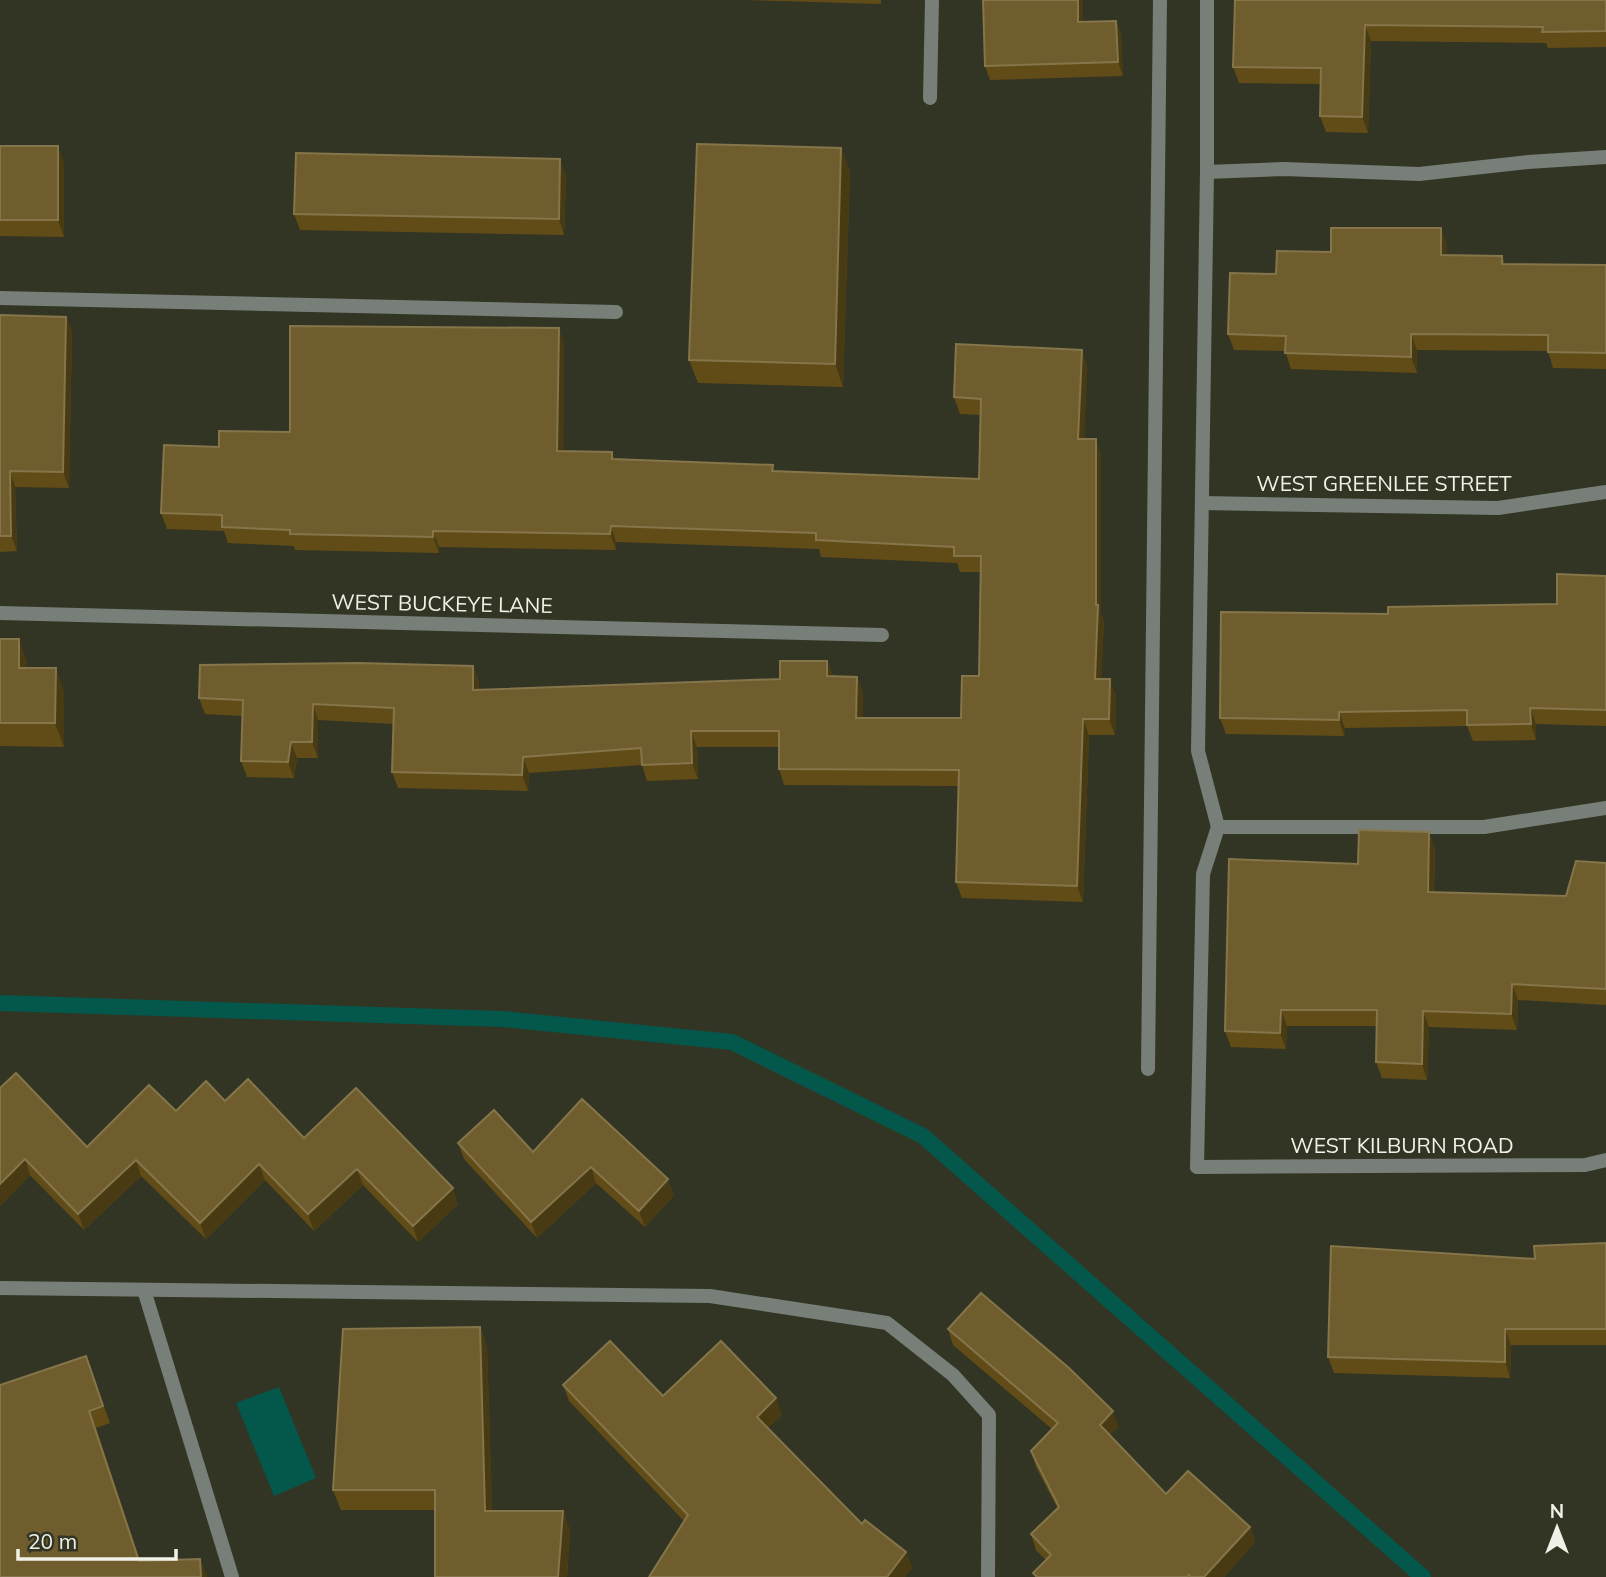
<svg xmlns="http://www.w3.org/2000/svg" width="1606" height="1577" font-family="Mulish,sans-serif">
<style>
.water{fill:#04584b}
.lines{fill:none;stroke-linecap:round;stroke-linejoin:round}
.stream{stroke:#04584b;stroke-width:16}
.lane{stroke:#777f78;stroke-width:14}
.street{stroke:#777f78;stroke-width:14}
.wall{fill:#614c17}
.shaded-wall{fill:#483b13}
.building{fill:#705d2d;stroke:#84754a;stroke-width:2}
.labels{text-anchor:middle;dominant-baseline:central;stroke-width:5;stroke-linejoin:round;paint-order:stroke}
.street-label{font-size:21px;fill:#f0f2e7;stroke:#323524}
</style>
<rect width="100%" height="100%" fill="#323524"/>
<path class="water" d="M279 1387 316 1478 274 1496 236 1403Z"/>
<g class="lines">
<path class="stream" d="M0 1003 503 1019 732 1042 923 1136 1423 1577"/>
<g class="lane">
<path d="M1207 0V172L1198 751 1218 827"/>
<path d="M930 98 932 0"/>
<path d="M1207 172 1284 169 1419 174 1528 162 1606 157"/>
<path d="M0 298 616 312"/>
<path d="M1197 1167 1203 874 1218 827H1484L1606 808"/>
<path d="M0 1288 710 1296 887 1323 953 1375 989 1415 988 1577"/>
<path d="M144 1290 232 1577"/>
</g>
<g class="street">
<path d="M1202 503 1498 508 1606 492"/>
<path d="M0 613 882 635"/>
<path d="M1148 1069 1160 0"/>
<path d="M1197 1167 1585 1165 1606 1160"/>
</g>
</g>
<g class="wall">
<path d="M746 0H881V4Z"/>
<path d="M1083 0V22L1116 21 1121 35 1123 76 990 80 985 66Z"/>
<path d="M1235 0H1606V47L1548 48 1546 43 1371 41 1368 133 1326 132 1320 116 1321 84 1239 83 1233 67Z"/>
<path d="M0 146 64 162V237L0 236Z"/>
<path d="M850 171 843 387 698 383 689 360Z"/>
<path d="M566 175 564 235 300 230 294 214Z"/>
<path d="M1447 244V255L1502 256 1505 264 1606 265V369L1553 368 1548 351 1417 350V373L1291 369 1285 351 1234 350 1228 334 1276 274 1331 252Z"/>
<path d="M0 315 66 317 72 332 69 488 15 487 17 551 0 552Z"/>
<path d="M564 344 563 452H612L614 459 773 465 775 471 979 479 981 415 960 414 954 397 1082 350 1087 366 1084 439 1101 455V615L1104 621 1101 679 1116 695 1115 735H1089L1083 902 962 898 956 882 958 786 784 785 779 769V747H697L698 779 647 781 642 765 529 773 528 791 398 788 392 772 394 724 318 720V758H297L294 778 247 777 241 761 242 716 205 714 199 698 473 666 479 682V690L780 679 827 661 833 676 857 677 863 693 862 718H961L979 676 981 572H960L957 563 821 557 819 549 616 542V550L439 547V553L295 550 294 546 228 543 224 531 167 529 161 513 219 447 290 432Z"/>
<path d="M1606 576V726L1536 724V740L1473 741 1467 726 1345 728 1344 736 1226 734 1220 718 1388 614 1557 604Z"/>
<path d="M0 639 27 662V668L64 691V747L0 746Z"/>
<path d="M1435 848 1434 892 1566 896 1606 863V1005L1518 1000 1517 1030 1429 1027 1427 1080 1382 1078 1376 1062 1377 1026H1287L1286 1049 1231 1047 1225 1031 1358 864Z"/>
<path d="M0 1088 87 1147 176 1111 225 1101 304 1138 458 1204 418 1242 363 1185 314 1231 265 1180 206 1239 141 1176 84 1230 30 1175 0 1206Z"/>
<path d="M582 1099 674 1195 645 1227 596 1183 537 1238 464 1159 458 1143 533 1152Z"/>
<path d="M1606 1243V1345H1511L1510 1378 1334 1373 1328 1357 1535 1259Z"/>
<path d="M480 1327 487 1347 492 1511H563L570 1531 567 1577H435V1510H341L333 1490Z"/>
<path d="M948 1329 1119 1427 1110 1435 1166 1494 1250 1527 1255 1542 1224 1577H1035L1033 1573 1046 1560 1036 1550 1031 1534 1058 1509 1036 1467 1031 1451 1052 1429 953 1345Z"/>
<path d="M86 1356 110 1423 96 1428 140 1561 200 1559 207 1577H0Z"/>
<path d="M563 1385 663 1396 782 1415 768 1428 862 1524 906 1552 912 1568 905 1577H649L684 1521 569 1401Z"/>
</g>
<g class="shaded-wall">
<path d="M1078 0H1083V36L1078 22Z"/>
<path d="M1116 21 1121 35 1123 76 1118 62Z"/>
<path d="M1365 25 1371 41 1368 133 1362 117Z"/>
<path d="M58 146 64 162V237L58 220Z"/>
<path d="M841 148 850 171 843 387 835 364Z"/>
<path d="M560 159 566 175 564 235 559 219Z"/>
<path d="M1441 228 1447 244V271L1441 255Z"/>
<path d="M66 317 72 332 69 488 63 472Z"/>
<path d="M559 328 564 344 563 467 557 451Z"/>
<path d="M1411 334 1417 350V373L1411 357Z"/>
<path d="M1082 350 1087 366 1084 455 1078 439Z"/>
<path d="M1096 439 1101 455V615L1104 621 1101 695 1095 679Z"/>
<path d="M10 471 15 487 17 551 11 536Z"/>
<path d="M611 526 616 542V550L610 534Z"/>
<path d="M433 531 439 547V553L433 537Z"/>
<path d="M19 639 27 662V691L19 668Z"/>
<path d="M827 661 833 677 827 676Z"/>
<path d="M473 666 479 682 478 706 473 690Z"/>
<path d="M56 668 64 691V747L55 723Z"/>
<path d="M857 677 863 693 862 734 856 718Z"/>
<path d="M1110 679 1116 695 1115 735 1109 719Z"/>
<path d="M313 704 318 720V758L312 742Z"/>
<path d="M1530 708 1536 724V740L1531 724Z"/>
<path d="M1339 712 1345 728 1344 736 1339 720Z"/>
<path d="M1083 719 1089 735 1083 902 1077 886Z"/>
<path d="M691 731 697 747 698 779 692 763Z"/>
<path d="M291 742 297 758 294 778 288 762Z"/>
<path d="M523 757 529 773 528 791 522 775Z"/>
<path d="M1429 832 1435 848 1433 908 1428 892Z"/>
<path d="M1512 984 1518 1000 1517 1030 1511 1014Z"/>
<path d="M1281 1010 1287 1026 1286 1049 1280 1033Z"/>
<path d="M1423 1011 1429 1027 1427 1080 1422 1064Z"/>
<path d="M25 1159 30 1175 0 1206V1184Z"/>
<path d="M136 1160 141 1176 84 1230 78 1214Z"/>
<path d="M259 1164 265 1180 206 1239 200 1223Z"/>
<path d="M591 1167 596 1183 537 1238 531 1222Z"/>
<path d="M357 1169 363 1185 314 1231 308 1214Z"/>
<path d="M668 1179 674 1195 645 1227 639 1211Z"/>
<path d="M453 1188 458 1204 418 1242 413 1226Z"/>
<path d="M480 1327 487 1347 493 1531 485 1511Z"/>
<path d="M1505 1329 1511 1345 1510 1378 1505 1362Z"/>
<path d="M776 1398 782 1415 763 1433 757 1417Z"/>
<path d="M1113 1411 1119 1427 1105 1440 1100 1425Z"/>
<path d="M563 1511 570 1531 567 1577H558Z"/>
<path d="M1250 1527 1255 1542 1224 1577H1204Z"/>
<path d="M906 1552 912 1568 905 1577H887Z"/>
<path d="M200 1559 207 1577H201Z"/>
</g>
<g class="building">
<path d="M983 0H1078V22L1116 21 1118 62 985 66Z"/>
<path d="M1235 0H1606V31L1542 32 1543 27 1365 25 1362 117 1320 116 1321 68 1233 67Z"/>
<path d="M697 144 841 148 835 364 689 360Z"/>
<rect x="0" y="146" width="58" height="74"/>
<path d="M296 153 560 159 559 219 294 214Z"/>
<path d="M1331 228H1441V255L1502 256V264L1606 265V353L1548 352V335L1411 334V357L1285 353 1286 336 1228 334 1230 273 1276 274 1277 251 1331 252Z"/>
<path d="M0 315 66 317 63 472 10 471 11 536H0Z"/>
<path d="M290 326 559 328 557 451 612 452V459L773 465 772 471 979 479 981 399 954 397 956 344 1082 350 1078 439H1096V605H1098L1095 679H1110L1109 719H1083L1077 886 956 882 959 770 779 769V731H691L692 763 642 765 641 748 523 757 522 775 392 772 394 708 313 704 312 742H291L288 762 241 761 243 700 199 698 200 665 358 663 473 666V690L780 679V661H827V676L857 677 856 718H961L962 676H979L981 556H954V547L816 540V533L611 526 610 534 433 531V537L290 534V530L222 527V515L161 513 164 445 219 447V431L290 432Z"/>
<path d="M1557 574 1606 576V710L1530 708 1531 724 1467 725V710L1339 712V720L1220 718 1221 612 1388 614V607L1557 604Z"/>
<path d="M0 639H19V668H56L55 723H0Z"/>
<path d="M1359 830 1429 832 1428 892 1566 896 1576 861 1606 863V989L1512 984 1511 1014 1423 1011 1422 1064 1376 1062 1377 1010H1281L1280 1033 1225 1031 1229 859 1358 864Z"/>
<path d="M16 1073 87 1147 149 1085 176 1111 206 1081 225 1101 248 1079 304 1138 356 1088 453 1188 413 1226 357 1169 308 1214 259 1164 200 1223 136 1160 78 1214 25 1159 0 1184V1088Z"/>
<path d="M582 1099 668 1179 639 1211 591 1167 531 1222 458 1143 494 1110 533 1152Z"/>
<path d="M1606 1243V1329H1505V1362L1328 1357 1331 1246 1535 1259 1534 1246Z"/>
<path d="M981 1293 1069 1368 1113 1411 1100 1425 1166 1494 1188 1471 1250 1527 1204 1577H1191L1189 1575 1187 1577H1037L1033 1573 1051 1555 1031 1534 1059 1507 1031 1451 1058 1423 948 1329Z"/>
<path d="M480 1327 485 1511H563L558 1577H435V1490H333L343 1329Z"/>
<path d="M610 1341 663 1396 721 1341 776 1398 757 1417 862 1524 865 1520 906 1552 887 1577H649L688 1515 563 1385Z"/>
<path d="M86 1356 103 1406 89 1411 139 1561 200 1559 201 1577H0V1385Z"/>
</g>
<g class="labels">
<g class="street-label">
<text x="1384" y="483">WEST GREENLEE STREET</text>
<text transform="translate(442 603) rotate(1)">WEST BUCKEYE LANE</text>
<text x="1402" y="1145">WEST KILBURN ROAD</text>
</g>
</g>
<g transform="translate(1557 1528)" stroke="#323524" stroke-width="5" paint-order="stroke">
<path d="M0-5L12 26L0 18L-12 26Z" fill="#f0f2e7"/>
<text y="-10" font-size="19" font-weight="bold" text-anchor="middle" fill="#f0f2e7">N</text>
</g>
<path d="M18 1549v10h158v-10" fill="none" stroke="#f0f2e7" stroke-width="3.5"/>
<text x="28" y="1549" font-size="21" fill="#f0f2e7" stroke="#323524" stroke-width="5" paint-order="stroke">20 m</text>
</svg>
